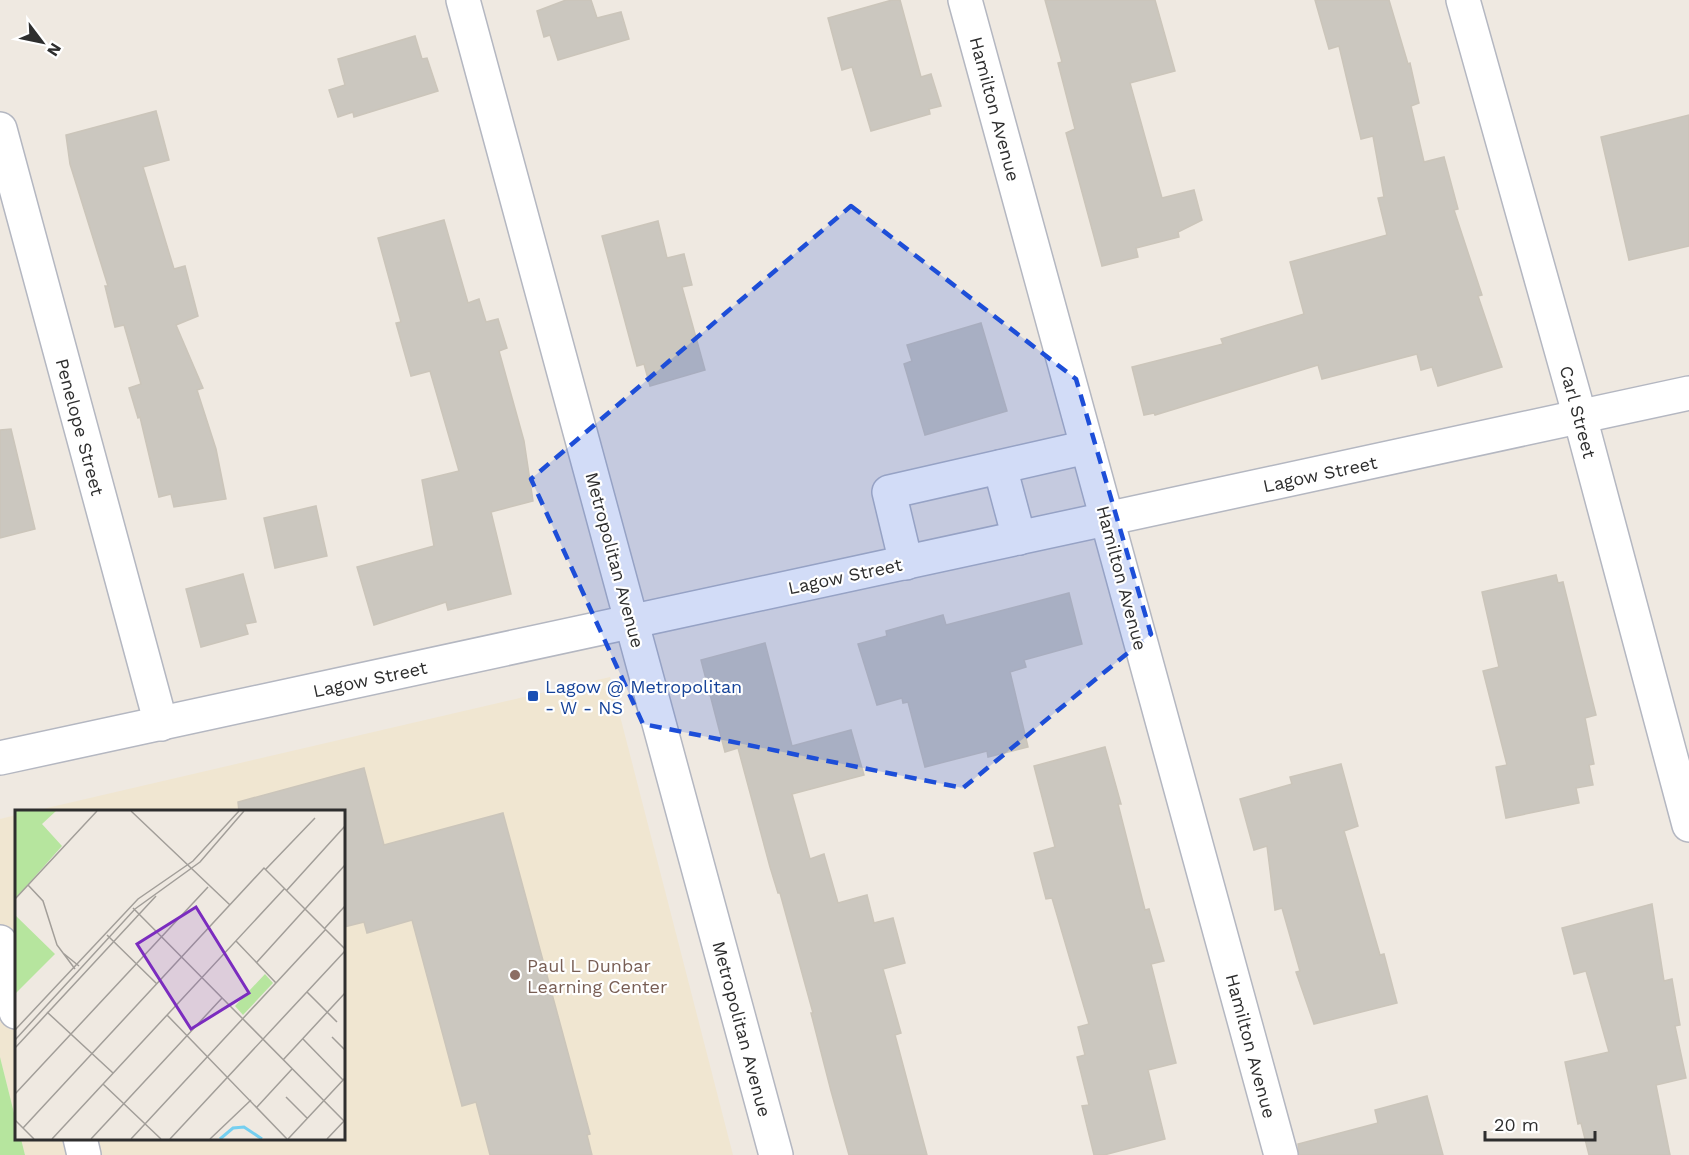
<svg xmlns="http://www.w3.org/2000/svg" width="1689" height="1155" font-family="'Work Sans',sans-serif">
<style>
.education{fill:#f0e6d1}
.green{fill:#b6e59e}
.building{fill:#cbc7bf;stroke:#cbc5ba;stroke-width:1.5}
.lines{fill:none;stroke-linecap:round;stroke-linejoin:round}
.minor-casing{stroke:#b4b7c1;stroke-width:36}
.minor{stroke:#fff;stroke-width:33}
.marked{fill:#1d4ed8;fill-opacity:0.2;stroke:#1d4ed8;stroke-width:4.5;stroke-dasharray:12 8;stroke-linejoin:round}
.transit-dot{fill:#1a4fb4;stroke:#fff;stroke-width:2}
.education-dot{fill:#8d6e63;stroke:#fff;stroke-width:2}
.labels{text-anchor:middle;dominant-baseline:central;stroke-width:4.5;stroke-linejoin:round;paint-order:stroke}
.street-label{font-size:18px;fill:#2e2e2e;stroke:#fff}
.transit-label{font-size:18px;fill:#164399;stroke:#fff;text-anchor:start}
.education-label{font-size:18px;fill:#785e54;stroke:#fff;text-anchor:start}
.inset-river{fill:none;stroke:#75cff0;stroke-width:3}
.inset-road{fill:none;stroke:#a29e99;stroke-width:1.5}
.view{fill:#7b2cbf;fill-opacity:0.15;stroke:#7b2cbf;stroke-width:3}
.inset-edge{fill:none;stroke:#2e2e2e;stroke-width:3}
</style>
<rect width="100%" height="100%" fill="#efe9e1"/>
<g class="education">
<path d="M610 677 733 1155H25L21 1139 344 1138V812L34 811Z"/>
<path d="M16 815V1121L0 1057V819Z"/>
</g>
<path class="green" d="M0 1057 16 1121V1138L21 1139 25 1155H0Z"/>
<g class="building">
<path d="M566 0H591L597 18 621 12 629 39 558 60 550 35 544 37 537 11Z"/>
<path d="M892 0H900L921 77 931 74 941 106 929 109 930 114 871 131 852 67 842 70 828 18Z"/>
<path d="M1045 0H1155L1175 71 1130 83 1162 198 1194 190 1202 220 1178 232 1179 237 1136 248 1138 257 1102 266 1066 133 1075 129 1058 63 1062 62Z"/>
<path d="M1315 0H1389L1408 64 1410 63 1419 103 1411 106 1424 162 1444 157 1458 209 1454 210 1482 295 1478 296 1502 367 1438 386 1432 367 1421 370 1417 354 1322 379 1318 365 1155 415 1154 413 1144 415 1132 367 1223 344 1221 339 1304 314 1290 262 1387 235 1378 198 1384 197 1373 136 1361 139 1339 46 1329 49Z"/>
<path d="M415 36 422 59 427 58 438 91 354 117 353 112 338 117 329 90 345 85 338 59Z"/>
<path d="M156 111 169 160 143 167 174 269 185 266 198 316 176 325 203 388 197 390 216 449 226 499 174 507 171 494 159 497 140 417 138 418 129 388 141 384 124 325 115 327 105 286H108L70 164 66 135Z"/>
<path d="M1689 115V246L1629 260 1601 137Z"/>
<path d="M444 220 468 303 479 299 486 322 498 319 507 348 499 351 524 441 533 501 491 512 511 594 448 610 446 602 374 625 357 567 434 546 422 480 459 471 430 371 411 376 396 323 401 322 378 238Z"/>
<path d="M658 221 667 258 684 254 692 285 682 287 705 370 650 386 644 364 637 366 602 236Z"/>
<path d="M981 323 1007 411 925 435 904 364 912 361 907 345Z"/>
<path d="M11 429 35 529 0 538V430Z"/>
<path d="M316 506 327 556 275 568 264 518Z"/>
<path d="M243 574 256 622 245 624 248 634 201 647 186 589Z"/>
<path d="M1556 575 1558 583 1563 582 1596 715 1585 718 1594 764 1589 765 1593 785 1576 788 1579 803 1506 818 1496 767 1507 765 1483 671 1499 667 1482 592Z"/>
<path d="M1069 593 1082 644 1024 660 1026 667 1010 672 1028 747 988 757 987 751 925 767 908 702 903 703 902 698 877 705 858 644 887 636 886 631 943 615 946 625Z"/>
<path d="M765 643 792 746 851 730 864 775 792 794 810 859 824 854 838 903 867 895 874 923 893 918 905 963 883 969 901 1033 895 1035 927 1155H849L831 1091 811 1013H813L780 893H778L770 867 738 748 725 752 701 660Z"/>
<path d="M1105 747 1121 804H1118L1145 910 1149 909 1164 961 1151 964 1176 1063 1148 1070 1165 1139 1104 1155H1094L1082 1106 1089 1105 1077 1057 1085 1055 1078 1027 1089 1024 1052 898 1046 899 1034 853 1055 847 1034 766Z"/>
<path d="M1341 764 1358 826 1344 831 1380 955 1384 954 1397 1003 1314 1024 1296 972 1300 971 1282 908 1275 910 1267 846 1254 850 1240 799 1292 784 1290 777Z"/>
<path d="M364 768 384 845 503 813 590 1134 587 1135 592 1155H490L476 1102 462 1106 412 920 367 933 364 922 344 927V812H239L238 802Z"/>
<path d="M1652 904 1664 981 1672 979 1680 1025 1675 1026 1686 1078 1656 1085 1670 1155H1589L1581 1123 1578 1124 1565 1062 1609 1052 1586 971 1574 974 1562 928Z"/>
<path d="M1427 1096 1443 1155H1299L1298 1144 1378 1123 1375 1110Z"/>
</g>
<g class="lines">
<g class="minor-casing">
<g id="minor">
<path d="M463 0 776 1155"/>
<path d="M965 0 1281 1155"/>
<path d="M1463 0 1580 417 1689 825"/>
<path d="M0 129 161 724"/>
<path d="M1000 467 1019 538"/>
<path d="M906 563 889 492 1087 447"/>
<path d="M0 758 1689 393"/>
<path d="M0 942 16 1012"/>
<path d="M80 1138 84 1155"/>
</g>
</g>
<use href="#minor" class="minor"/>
</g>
<path class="marked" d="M851 206 1076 379 1151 634 963 788 643 724 531 479Z"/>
<rect class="transit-dot" x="527" y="690" width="12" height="12" rx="3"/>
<circle class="education-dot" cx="515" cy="975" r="6"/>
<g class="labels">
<g class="street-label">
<text transform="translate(995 109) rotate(75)">Hamilton Avenue</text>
<text transform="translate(1578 412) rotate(75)">Carl Street</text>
<text transform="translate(80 427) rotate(75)">Penelope Street</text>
<text transform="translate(1320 474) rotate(-12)">Lagow Street</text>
<text transform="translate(615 560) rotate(75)">Metropolitan Avenue</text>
<text transform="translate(845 576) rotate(-12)">Lagow Street</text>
<text transform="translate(1122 578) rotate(75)">Hamilton Avenue</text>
<text transform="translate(370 679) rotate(-12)">Lagow Street</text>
<text transform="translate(742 1029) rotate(75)">Metropolitan Avenue</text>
<text transform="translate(1251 1046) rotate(75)">Hamilton Avenue</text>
</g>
<g class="transit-label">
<text x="545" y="686">Lagow @ Metropolitan<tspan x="545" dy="21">- W - NS</tspan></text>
</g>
<g class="education-label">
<text x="527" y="965">Paul L Dunbar<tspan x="527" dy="21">Learning Center</tspan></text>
</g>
</g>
<g transform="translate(15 810)">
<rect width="330" height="330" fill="#efe9e1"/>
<path d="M0 1H41L27 14 47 36 0 89ZM0 105 40 144 0 184ZM250 164 258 173 228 205 220 196Z" fill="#b6e59e"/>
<path class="inset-river" d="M205 329 218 318 229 317 247 329"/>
<path class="inset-road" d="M116 1 215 95M251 59 300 8M13 75 28 91 42 135 60 159M272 80 330 16M0 89 82 1M118 98 330 312M310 118 330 96M92 125 142 174M221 131 261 173M48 143 64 156M242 152 330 55M292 182 322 212M32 202 98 263M152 205 272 329M0 220 123 89 178 51 224 1M317 227 330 240M288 229 328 270M0 230 120 99 185 52 229 1M0 238 141 86M268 250 330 183M88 274 146 329M0 284 193 77M271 287 292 308M242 297 277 259M0 310 19 329M8 318 249 58 330 139M37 329 270 78M76 329 207 188M116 329 311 119M155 329 330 141M195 329 236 290M273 329 330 268M312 329 329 311"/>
<path class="view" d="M181 97 234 183 176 219 122 134Z"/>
<rect width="330" height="330" class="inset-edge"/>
</g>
<g transform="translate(42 42) rotate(122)" stroke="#ffffff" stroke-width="4.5" paint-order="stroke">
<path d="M0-4.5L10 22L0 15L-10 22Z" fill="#2e2e2e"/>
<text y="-9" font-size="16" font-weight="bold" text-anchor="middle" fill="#2e2e2e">N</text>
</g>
<path d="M1485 1131v9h110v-9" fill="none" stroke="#2e2e2e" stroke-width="3"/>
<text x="1494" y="1131" font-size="18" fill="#2e2e2e" stroke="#ffffff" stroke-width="4.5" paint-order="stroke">20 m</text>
</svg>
